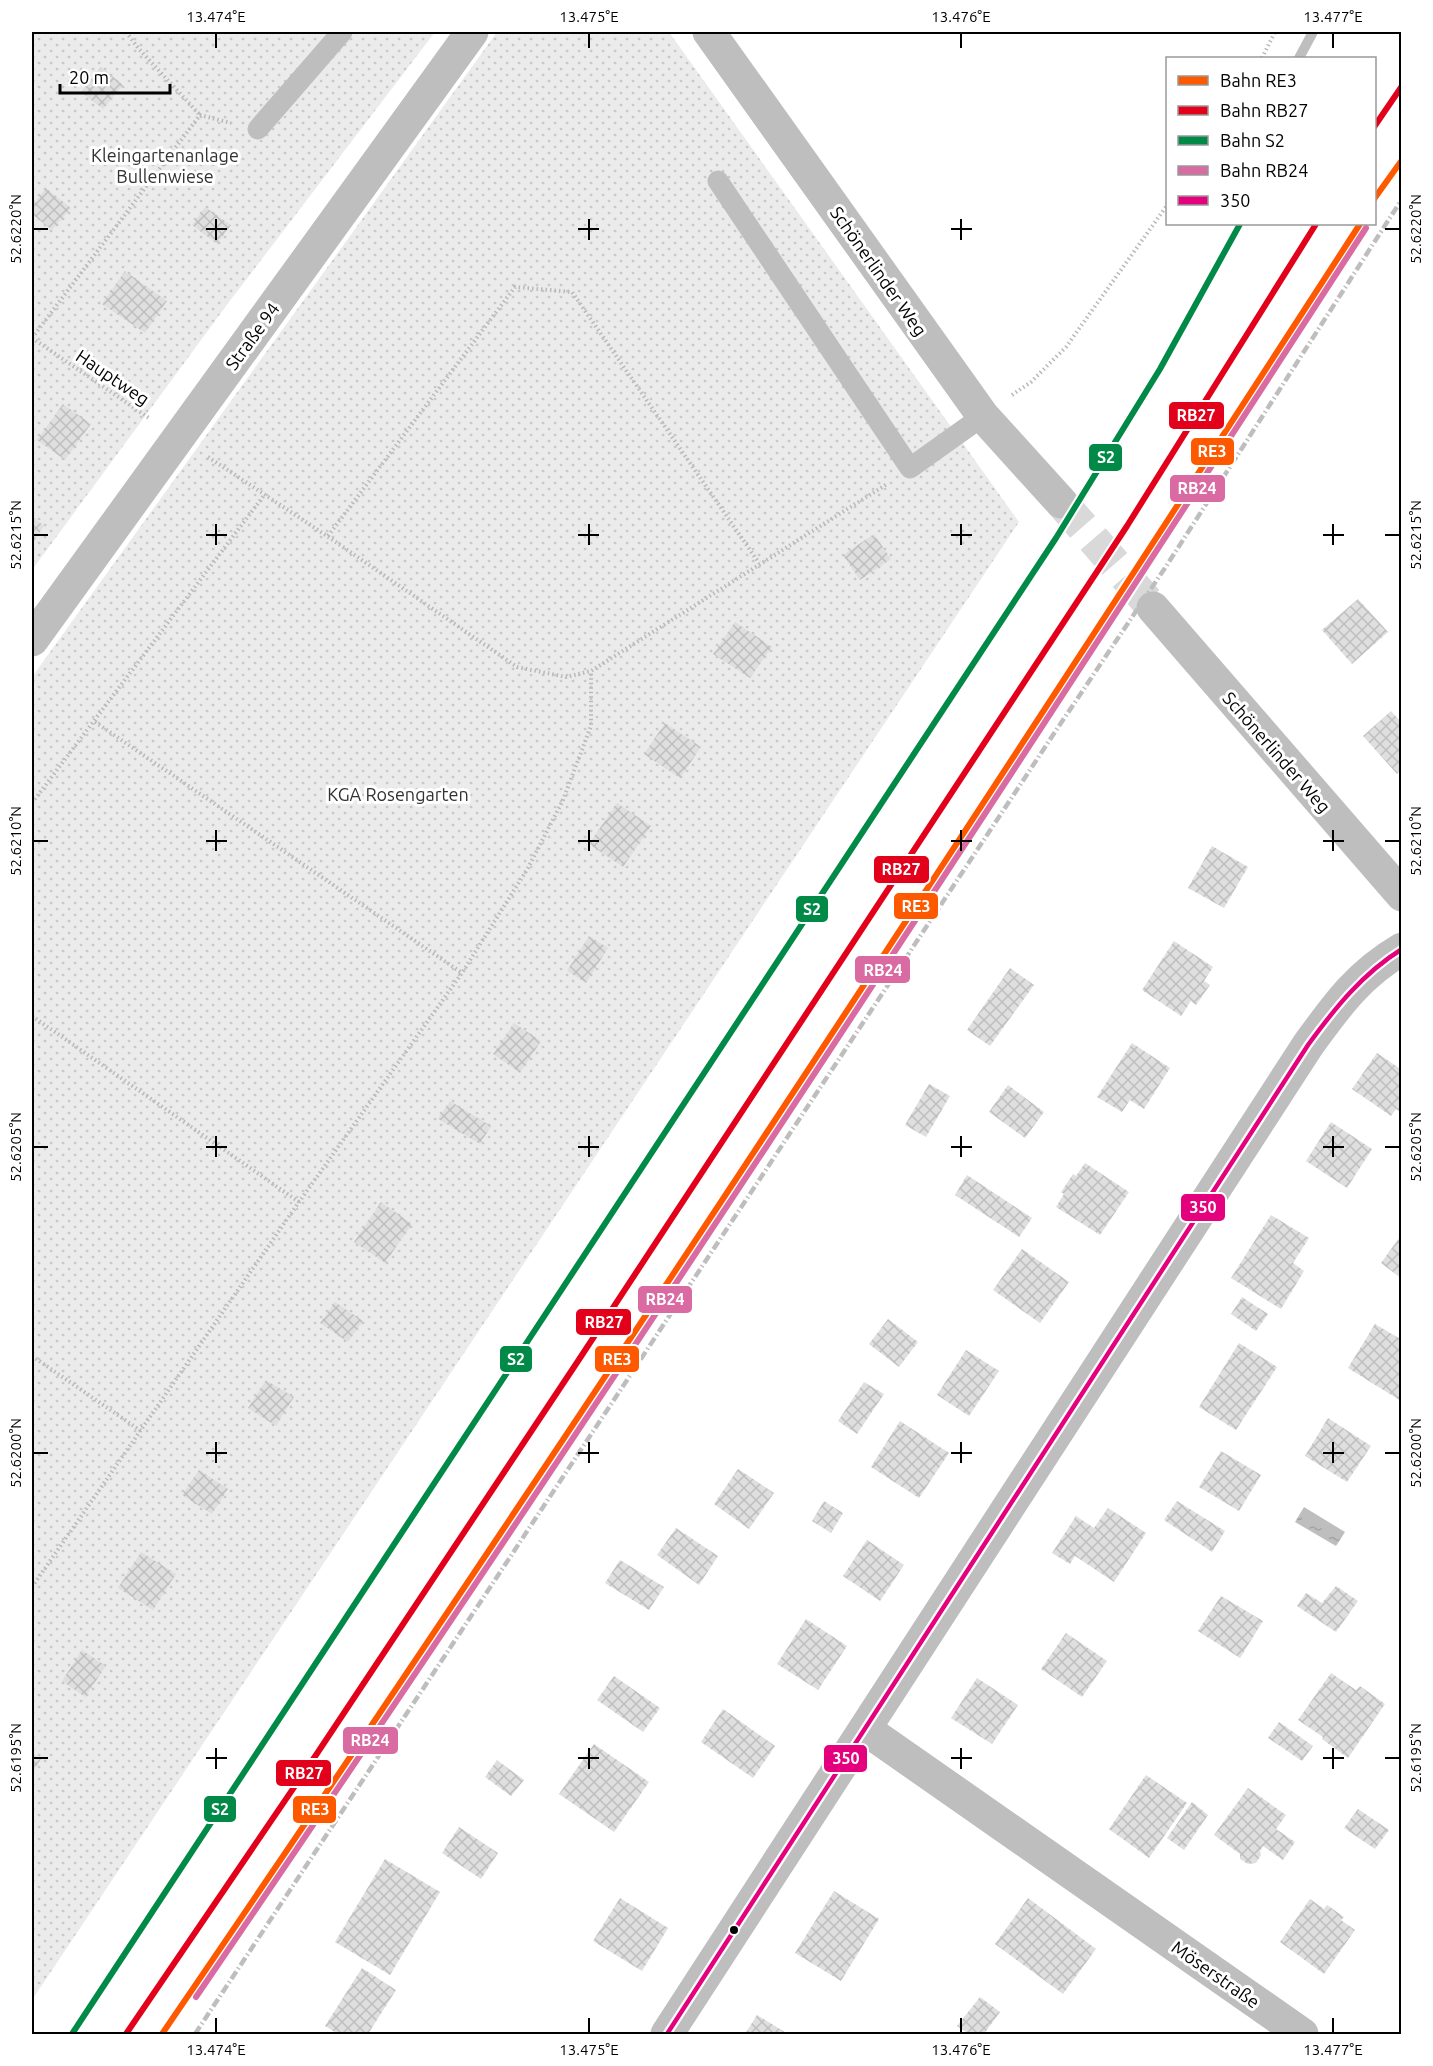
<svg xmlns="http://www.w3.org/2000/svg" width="1433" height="2066" font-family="Ubuntu,sans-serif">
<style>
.grass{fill:url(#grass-dots)}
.water{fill:url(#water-ripples)}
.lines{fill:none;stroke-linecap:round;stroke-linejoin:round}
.stream{stroke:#bebebe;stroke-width:10}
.building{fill:url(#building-cross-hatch)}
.minor-tunnel{stroke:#d9d9d9;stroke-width:33;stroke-dasharray:33 16;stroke-linecap:butt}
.path{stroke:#b9b9b9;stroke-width:4;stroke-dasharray:1.5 3;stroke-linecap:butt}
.service{stroke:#bebebe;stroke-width:21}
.minor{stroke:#bebebe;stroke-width:33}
.tertiary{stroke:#bebebe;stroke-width:33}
.rail{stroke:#bebebe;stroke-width:4.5;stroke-dasharray:9 3 1.5 3;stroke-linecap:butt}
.bus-1-casing{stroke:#fff;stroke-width:9}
.bus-1{stroke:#e5007d;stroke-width:4.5}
.rail-1-casing{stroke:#fff;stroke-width:10}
.rail-2-casing{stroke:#fff;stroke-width:10}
.rail-3-casing{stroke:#fff;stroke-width:10}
.rail-4-casing{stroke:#fff;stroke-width:10}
.rail-1{stroke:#ff5900;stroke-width:6}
.rail-2{stroke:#e2001a;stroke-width:6}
.rail-3{stroke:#018a47;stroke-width:6}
.rail-4{stroke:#da6ba2;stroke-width:6}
.ticks{fill:none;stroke:#000;stroke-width:2}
.bus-dot{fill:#000;stroke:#fff;stroke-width:2}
.labels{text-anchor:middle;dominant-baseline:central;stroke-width:6;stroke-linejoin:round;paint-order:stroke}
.park-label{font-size:18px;fill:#323232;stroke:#fff}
.street-label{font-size:18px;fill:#000;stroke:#fff}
.line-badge{stroke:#fff;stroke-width:2}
.badge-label{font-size:16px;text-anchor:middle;font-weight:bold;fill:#fff}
.neatline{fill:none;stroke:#000;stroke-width:2}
.ticks-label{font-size:15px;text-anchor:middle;fill:#000}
</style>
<defs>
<pattern id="grass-dots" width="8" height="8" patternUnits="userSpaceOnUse" patternTransform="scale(1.5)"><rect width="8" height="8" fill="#ebebeb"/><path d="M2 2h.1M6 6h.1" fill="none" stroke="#c8c8c8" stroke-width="1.8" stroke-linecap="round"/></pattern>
<pattern id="water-ripples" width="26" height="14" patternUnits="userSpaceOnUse" patternTransform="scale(1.5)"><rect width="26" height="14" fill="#bebebe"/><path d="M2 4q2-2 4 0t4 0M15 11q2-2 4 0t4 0" fill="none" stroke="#a2a2a2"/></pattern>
<pattern id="building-cross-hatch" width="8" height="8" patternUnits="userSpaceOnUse" patternTransform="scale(1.5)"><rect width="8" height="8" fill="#dfdfdf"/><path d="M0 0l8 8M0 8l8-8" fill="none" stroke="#bebebe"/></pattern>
</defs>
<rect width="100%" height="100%" fill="#fff"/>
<g class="grass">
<path d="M32 32H435L226 306 32 570Z"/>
<path d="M497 32H669L1019 522 32 2000V677Z"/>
</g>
<path class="water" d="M1304 1507 1345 1532 1336 1546 1295 1522Z"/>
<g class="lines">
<path class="stream" d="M1299 58 1313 32"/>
</g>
<g class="building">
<path d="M101 67 123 85 103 109 81 92Z"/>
<path d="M46 188 71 208 52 230 32 214V206Z"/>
<path d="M205 207 231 225 217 244 192 225Z"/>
<path d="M125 271 167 301 145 333 102 304Z"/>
<path d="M63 404 91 424 65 460 37 440Z"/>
<path d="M32 516 44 526 32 544Z"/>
<path d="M874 534 891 559 860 580 843 555Z"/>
<path d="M1358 599 1388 632 1352 664 1322 630Z"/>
<path d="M735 622 772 647 750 678 713 654Z"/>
<path d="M1391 711 1402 723V769L1397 774 1363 736Z"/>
<path d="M665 723 701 747 680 778 644 754Z"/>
<path d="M617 803 651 826 623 867 589 844Z"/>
<path d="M1212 846 1248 867 1224 908 1188 888Z"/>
<path d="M589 936 608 948 586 983 567 971Z"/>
<path d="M1174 941 1213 967 1204 981 1210 985 1196 1005 1191 1001 1181 1016 1142 990Z"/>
<path d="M1010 968 1034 985 990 1046 967 1030Z"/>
<path d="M514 1023 541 1041 520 1073 493 1054Z"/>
<path d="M1132 1043 1170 1068 1144 1109 1130 1100 1122 1112 1097 1097Z"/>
<path d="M1377 1053 1402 1070V1113L1396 1109 1391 1116 1352 1089Z"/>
<path d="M929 1084 950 1096 926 1137 905 1125Z"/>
<path d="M1008 1085 1044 1112 1025 1138 989 1112Z"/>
<path d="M450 1101 491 1126 480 1144 438 1119Z"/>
<path d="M1331 1122 1372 1149 1347 1188 1306 1161Z"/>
<path d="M1085 1163 1129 1192 1100 1235 1056 1207 1064 1194 1061 1192 1073 1174 1076 1176Z"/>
<path d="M967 1175 1032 1218 1019 1237 955 1195Z"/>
<path d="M381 1202 412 1224 385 1263 354 1242Z"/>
<path d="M1271 1215 1309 1238 1293 1263 1304 1271 1281 1309 1231 1278Z"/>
<path d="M1402 1234V1279L1381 1263Z"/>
<path d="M1022 1249 1069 1282 1040 1323 993 1290Z"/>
<path d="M1242 1297 1268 1314 1256 1331 1231 1314Z"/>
<path d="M335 1302 363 1321 348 1342 320 1323Z"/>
<path d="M888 1319 918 1342 899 1367 869 1344Z"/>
<path d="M1375 1324 1402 1340 1401 1401 1348 1368Z"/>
<path d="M1239 1343 1277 1367 1236 1430 1199 1407Z"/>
<path d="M966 1350 999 1371 969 1416 937 1395Z"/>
<path d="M266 1380 294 1397 276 1426 248 1408Z"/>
<path d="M864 1382 884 1394 857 1434 838 1421Z"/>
<path d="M1328 1418 1371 1446 1347 1482 1305 1456Z"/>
<path d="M900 1421 949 1453 919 1498 871 1467Z"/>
<path d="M1221 1451 1261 1475 1239 1511 1199 1487Z"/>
<path d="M738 1469 774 1493 749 1529 714 1504Z"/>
<path d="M199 1470 228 1489 212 1514 182 1495Z"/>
<path d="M824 1501 843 1513 831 1533 812 1521Z"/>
<path d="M1177 1501 1225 1531 1212 1552 1164 1520Z"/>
<path d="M1108 1508 1146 1533 1114 1582 1075 1556 1070 1564 1052 1553 1076 1516 1094 1528Z"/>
<path d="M676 1528 718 1556 699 1585 657 1555Z"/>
<path d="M867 1540 904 1565 880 1601 843 1576Z"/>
<path d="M141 1552 176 1574 153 1610 118 1588Z"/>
<path d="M620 1560 664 1587 649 1610 605 1583Z"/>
<path d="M1336 1586 1358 1601 1336 1632 1297 1606 1306 1593 1322 1603Z"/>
<path d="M1221 1596 1263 1621 1240 1658 1198 1631Z"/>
<path d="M806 1619 847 1646 818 1690 777 1664Z"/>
<path d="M1066 1633 1107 1661 1082 1697 1041 1669Z"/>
<path d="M82 1650 106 1666 85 1697 62 1681Z"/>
<path d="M1331 1673 1356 1690 1360 1686 1385 1704 1348 1758 1322 1739 1323 1737 1298 1720Z"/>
<path d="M614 1676 660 1708 643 1732 597 1700Z"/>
<path d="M977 1678 1018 1705 992 1744 951 1718Z"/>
<path d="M723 1709 775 1746 753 1778 701 1742Z"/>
<path d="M1279 1722 1313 1746 1302 1761 1268 1738Z"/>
<path d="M594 1744 649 1782 614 1832 559 1794Z"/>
<path d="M32 1753 41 1759 32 1774Z"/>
<path d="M497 1760 524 1780 511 1796 485 1777Z"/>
<path d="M1146 1775 1187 1803 1149 1858 1109 1829Z"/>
<path d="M1248 1788 1286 1815 1276 1829 1295 1842 1283 1860 1263 1846 1260 1851 1261 1855 1256 1863 1248 1864 1240 1859V1854L1214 1835Z"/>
<path d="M1192 1802 1208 1815 1184 1850 1167 1838Z"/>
<path d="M1358 1809 1389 1830 1375 1849 1344 1828Z"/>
<path d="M459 1827 498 1853 481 1879 442 1853Z"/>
<path d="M385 1859 440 1892 390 1975 335 1942Z"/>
<path d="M834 1891 879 1919 841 1981 795 1953Z"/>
<path d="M620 1898 668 1928 642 1971 593 1941Z"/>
<path d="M1028 1898 1096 1949 1063 1994 995 1944Z"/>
<path d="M1310 1899 1324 1909 1327 1905 1344 1917 1341 1920 1355 1930 1324 1974 1280 1942Z"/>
<path d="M362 1968 396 1990 368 2034H338L325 2026Z"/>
<path d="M980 1997 1000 2012 984 2034H969L957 2026Z"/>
<path d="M757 2015 788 2034H745Z"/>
</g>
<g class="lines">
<path class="minor-tunnel" d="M1061 502 1153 608"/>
<g class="path">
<path d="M126 32 139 49 200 115"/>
<path d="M1262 58 1275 32"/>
<path d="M32 338 149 418"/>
<path d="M32 338 200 115 231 123"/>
<path d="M1012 395 1031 382 1066 347 1168 204"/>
<path d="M208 457 327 536 517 667 566 677 591 671 887 484"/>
<path d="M328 536 515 287 572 292 759 563"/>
<path d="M95 722 462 973"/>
<path d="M32 803 265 494"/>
<path d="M32 1016 299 1202"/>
<path d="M32 1356 141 1431"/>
<path d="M32 1587 299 1202 462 973 528 868 563 800 591 726V671"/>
</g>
<g class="service">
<path d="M258 129 342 32"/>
<path d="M718 181 910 468 983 416"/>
</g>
<g class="minor">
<path d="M709 32 983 416 1061 502"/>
<path d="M1153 608 1402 895"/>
<path d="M32 640 472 32"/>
<path d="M865 1729 1302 2034"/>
</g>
<path class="tertiary" d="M667 2034 1308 1045C1337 1005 1359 974 1402 949"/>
<path class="rail" d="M195 2034 1059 726 1165 568 1402 199"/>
<g class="bus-1-casing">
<path id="bus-1" d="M667 2034 1308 1045C1335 1008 1362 974 1402 949"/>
</g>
<use href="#bus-1" class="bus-1"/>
<g class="rail-1-casing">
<g id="rail-1">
<path d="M1374 199 1402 160"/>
<path d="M162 2034C570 1437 967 831 1360 224"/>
</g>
</g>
<g class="rail-2-casing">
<g id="rail-2">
<path d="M1374 127 1402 86"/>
<path d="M126 2034 316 1755 578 1361 1127 526 1316 224"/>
</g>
</g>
<g class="rail-3-casing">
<path id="rail-3" d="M72 2034 1056 538 1160 369 1240 224"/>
</g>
<g class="rail-4-casing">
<path id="rail-4" d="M196 1997C595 1413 982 821 1366 228"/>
</g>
<use href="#rail-1" class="rail-1"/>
<use href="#rail-2" class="rail-2"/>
<use href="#rail-3" class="rail-3"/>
<use href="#rail-4" class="rail-4"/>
</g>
<path class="ticks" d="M216 33V48M589 33V48M961 33V48M1333 33V48M216 219V240M589 219V240M961 219V240M33 229H48M206 229H227M578 229H599M951 229H972M1385 229H1400M216 524V545M589 524V545M961 524V545M1333 524V545M33 535H48M206 535H227M578 535H599M951 535H972M1323 535H1344M1385 535H1400M216 830V851M589 830V851M961 830V851M1333 830V851M33 841H48M206 841H227M578 841H599M951 841H972M1323 841H1344M1385 841H1400M216 1136V1157M589 1136V1157M961 1136V1157M1333 1136V1157M33 1147H48M206 1147H227M578 1147H599M951 1147H972M1323 1147H1344M1385 1147H1400M216 1442V1463M589 1442V1463M961 1442V1463M1333 1442V1463M33 1453H48M206 1453H227M578 1453H599M951 1453H972M1323 1453H1344M1385 1453H1400M216 1748V1769M589 1748V1769M961 1748V1769M1333 1748V1769M33 1758H48M206 1758H227M578 1758H599M951 1758H972M1323 1758H1344M1385 1758H1400M216 2018V2033M589 2018V2033M961 2018V2033M1333 2018V2033"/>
<circle class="bus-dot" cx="734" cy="1930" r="5"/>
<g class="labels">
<g class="park-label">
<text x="165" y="155">Kleingartenanlage<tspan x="165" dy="21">Bullenwiese</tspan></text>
<text x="398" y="794">KGA Rosengarten</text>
</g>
<g class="street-label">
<text transform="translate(879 271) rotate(55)">Schönerlinder Weg</text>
<text transform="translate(252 336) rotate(-54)">Straße 94</text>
<text transform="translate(113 377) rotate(34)">Hauptweg</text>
<text transform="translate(1277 752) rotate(49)">Schönerlinder Weg</text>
<text transform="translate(1216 1974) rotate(35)">Möserstraße</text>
</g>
</g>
<g class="line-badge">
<rect x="1168" y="401" width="57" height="29" rx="6" fill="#e2001a"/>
<rect x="1190" y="437" width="45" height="29" rx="6" fill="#ff5900"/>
<rect x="1088" y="443" width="35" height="29" rx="6" fill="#018a47"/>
<rect x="1169" y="474" width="57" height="29" rx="6" fill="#da6ba2"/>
<rect x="873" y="855" width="57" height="29" rx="6" fill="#e2001a"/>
<rect x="893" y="892" width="46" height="28" rx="6" fill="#ff5900"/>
<rect x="795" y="895" width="34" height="28" rx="6" fill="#018a47"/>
<rect x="854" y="955" width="57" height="29" rx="6" fill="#da6ba2"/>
<rect x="1180" y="1193" width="46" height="29" rx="6" fill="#e5007d"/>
<rect x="637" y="1285" width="56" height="29" rx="6" fill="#da6ba2"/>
<rect x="575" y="1308" width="57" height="28" rx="6" fill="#e2001a"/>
<rect x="594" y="1345" width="46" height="28" rx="6" fill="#ff5900"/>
<rect x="499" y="1345" width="34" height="28" rx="6" fill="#018a47"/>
<rect x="342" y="1726" width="57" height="29" rx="6" fill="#da6ba2"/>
<rect x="823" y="1744" width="45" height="29" rx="6" fill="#e5007d"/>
<rect x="275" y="1759" width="57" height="28" rx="6" fill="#e2001a"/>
<rect x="203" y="1795" width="34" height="28" rx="6" fill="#018a47"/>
<rect x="292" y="1795" width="45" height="29" rx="6" fill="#ff5900"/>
</g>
<g class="badge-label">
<text x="1196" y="421">RB27</text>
<text x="1212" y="457">RE3</text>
<text x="1106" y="463">S2</text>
<text x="1197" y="494">RB24</text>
<text x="901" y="875">RB27</text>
<text x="916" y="912">RE3</text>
<text x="812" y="915">S2</text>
<text x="883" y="976">RB24</text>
<text x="1203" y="1213">350</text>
<text x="665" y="1305">RB24</text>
<text x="604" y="1328">RB27</text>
<text x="617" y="1365">RE3</text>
<text x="516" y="1365">S2</text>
<text x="370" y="1746">RB24</text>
<text x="846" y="1764">350</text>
<text x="304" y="1779">RB27</text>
<text x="220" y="1815">S2</text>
<text x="315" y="1815">RE3</text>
</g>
<rect width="1433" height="2066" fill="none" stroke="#ffffff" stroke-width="66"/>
<rect x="1166" y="57" width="210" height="168" fill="#ffffff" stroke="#999999" stroke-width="1.5"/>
<rect x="1178" y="76" width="30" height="9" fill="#ff5900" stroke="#999999" stroke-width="1.5"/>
<text x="1220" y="87" font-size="18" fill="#000000">Bahn RE3</text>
<rect x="1178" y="106" width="30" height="9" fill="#e2001a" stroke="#999999" stroke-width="1.5"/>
<text x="1220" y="117" font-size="18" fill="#000000">Bahn RB27</text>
<rect x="1178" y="136" width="30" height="9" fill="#018a47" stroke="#999999" stroke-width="1.5"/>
<text x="1220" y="147" font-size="18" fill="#000000">Bahn S2</text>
<rect x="1178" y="166" width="30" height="9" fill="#da6ba2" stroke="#999999" stroke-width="1.5"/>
<text x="1220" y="177" font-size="18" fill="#000000">Bahn RB24</text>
<rect x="1178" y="196" width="30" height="9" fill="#e5007d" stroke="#999999" stroke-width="1.5"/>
<text x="1220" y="207" font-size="18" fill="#000000">350</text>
<path d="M60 84v9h110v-9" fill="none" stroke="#000000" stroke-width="3"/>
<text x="69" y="84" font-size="18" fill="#000000" stroke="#ffffff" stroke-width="4.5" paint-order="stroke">20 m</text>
<rect x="33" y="33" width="1367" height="2000" class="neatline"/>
<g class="ticks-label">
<text x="216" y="22">13.474°E</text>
<text x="589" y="22">13.475°E</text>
<text x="961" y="22">13.476°E</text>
<text x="1333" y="22">13.477°E</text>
<text transform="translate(16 229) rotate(-90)" y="5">52.6220°N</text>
<text transform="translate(1416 229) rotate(-90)" y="5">52.6220°N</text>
<text transform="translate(16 535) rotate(-90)" y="5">52.6215°N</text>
<text transform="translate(1416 535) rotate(-90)" y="5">52.6215°N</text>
<text transform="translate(16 841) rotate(-90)" y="5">52.6210°N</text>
<text transform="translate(1416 841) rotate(-90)" y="5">52.6210°N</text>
<text transform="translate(16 1147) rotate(-90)" y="5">52.6205°N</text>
<text transform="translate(1416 1147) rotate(-90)" y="5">52.6205°N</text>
<text transform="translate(16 1453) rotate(-90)" y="5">52.6200°N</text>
<text transform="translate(1416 1453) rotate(-90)" y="5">52.6200°N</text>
<text transform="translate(16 1758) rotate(-90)" y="5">52.6195°N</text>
<text transform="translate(1416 1758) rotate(-90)" y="5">52.6195°N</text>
<text x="216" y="2055">13.474°E</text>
<text x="589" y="2055">13.475°E</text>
<text x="961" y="2055">13.476°E</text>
<text x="1333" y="2055">13.477°E</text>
</g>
</svg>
